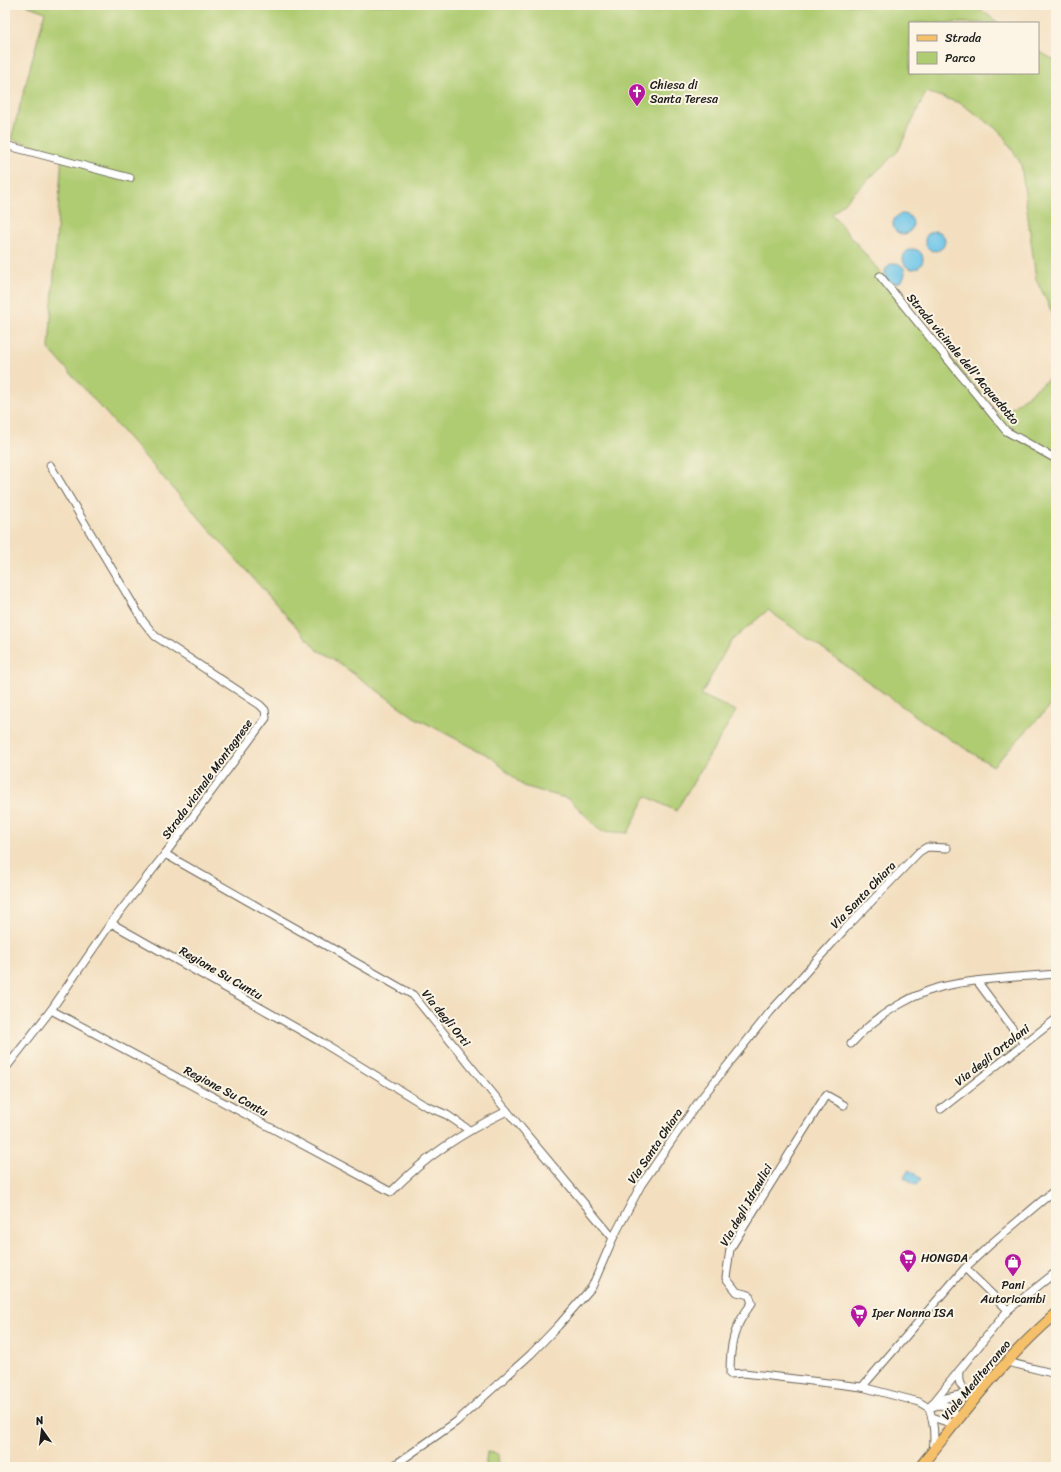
<svg xmlns="http://www.w3.org/2000/svg" width="1061" height="1472" font-family="Sriracha,sans-serif">
<style>
.green{fill:#b0cc73;stroke:#667448}
.water{fill:#6bc4e9;stroke:#447082}
.lines{fill:none;stroke-linecap:round;stroke-linejoin:round}
.street-casing{stroke:#676055;stroke-width:9}
.primary-casing{stroke:#676055;stroke-width:12}
.street{stroke:#fff;stroke-width:7}
.primary{stroke:#f6c06b;stroke-width:10}
.labels{text-anchor:middle;dominant-baseline:central;stroke-width:4;stroke-linejoin:round;paint-order:stroke}
.poi-label{font-size:12px;fill:#1c1c1c;stroke:#fcf5e5;text-anchor:start}
.street-label{font-size:12px;fill:#1c1c1c;stroke:#fcf5e5}
</style>
<rect width="100%" height="100%" fill="#fcf5e5"/>
<filter id="ink" filterUnits="userSpaceOnUse"><feTurbulence type="fractalNoise" baseFrequency=".025" numOctaves="2"/><feDisplacementMap in="SourceGraphic" scale="8" xChannelSelector="R" yChannelSelector="G"/><feConvolveMatrix kernelMatrix="1 2 1 2 8 2 1 2 1" color-interpolation-filters="sRGB"/></filter>
<filter id="wash" filterUnits="userSpaceOnUse"><feTurbulence type="fractalNoise" baseFrequency=".012" numOctaves="4" result="noise"/><feDisplacementMap in="SourceGraphic" scale="16" xChannelSelector="R" yChannelSelector="G"/><feGaussianBlur stdDeviation="0.9" result="paint"/><feColorMatrix in="noise" values="0 0 0 0 0 0 0 0 0 0 0 0 0 0 0 0 0 1.4 0 .05"/><feComposite in="paint" operator="in"/></filter>
<g filter="url(#wash)">
<rect width="100%" height="100%" fill="#f3dfc0"/>
<g class="green">
<path d="M26 5H974L999 23H910V73H1038V51L1056 61V320L1036 279 1021 164 1001 132 960 103 926 92 898 151 832 214 1000 417 1056 373V700L993 766 934 729 768 610 730 642 701 695 736 711 676 811 646 796 628 833 601 831 569 799 523 786 491 757 414 717 329 656 317 650 49 349 62 154 11 139 45 12Z"/>
<path d="M487 1452 499 1454 497 1467H485Z"/>
</g>
<g class="water">
<circle cx="903" cy="224" r="10"/>
<circle cx="935" cy="241" r="10"/>
<circle cx="913" cy="259" r="10"/>
<circle cx="895" cy="273" r="10"/>
<path d="M909 1170 921 1179 916 1185 904 1177Z"/>
</g>
</g>
<g filter="url(#ink)">
<g class="lines">
<g class="street-casing">
<g id="street">
<path d="M5 145 130 178"/>
<path d="M880 276 1006 431 1056 459"/>
<path d="M165 854 413 995 507 1111 613 1238"/>
<path d="M111 923 321 1042 424 1105 447 1115 469 1130"/>
<path d="M977 981 1024 1044"/>
<path d="M51 1010 391 1192C426 1156 462 1133 507 1111"/>
<path d="M851 1044C876 1015 916 990 955 984 988 978 1023 977 1056 974"/>
<path d="M5 1069 51 1010 111 923 165 854 266 718 265 710 260 705 155 636 143 621 50 465"/>
<path d="M844 1105 826 1095 730 1249 726 1278 737 1292 749 1295 752 1303C733 1327 730 1344 730 1374L744 1373 862 1387 919 1402 929 1408C934 1422 935 1436 933 1451"/>
<path d="M941 1109 1056 1019"/>
<path d="M965 1268 1008 1310"/>
<path d="M1007 1362 1056 1374"/>
<path d="M959 1371C958 1382 959 1386 969 1393L981 1391"/>
<path d="M862 1387 965 1268 992 1243 1056 1189"/>
<path d="M934 1405 946 1398 969 1393"/>
<path d="M929 1408 1008 1310 1056 1272"/>
<path d="M929 1408 939 1405 949 1406 954 1411 957 1423 947 1422 932 1417"/>
<path d="M392 1467 456 1422 531 1354 558 1326 592 1287 613 1238 641 1185 699 1101 770 1012 845 929 919 852 927 847 947 848"/>
</g>
</g>
<g class="primary-casing">
<path id="primary" d="M920 1467C963 1414 1004 1358 1056 1314"/>
</g>
<use href="#street" class="street"/>
<use href="#primary" class="primary"/>
</g>
</g>
<defs>
<g id="church-pin" transform="scale(0.9)"><path d="M0 17L-7.5 6A9.5 9.5 0 1 1 7.5 6Z" fill="#b5179e" stroke="#fcf5e5"/><path d="M-1.2-6h2.4v3.5h3.3v2.4h-3.3V6h-2.4V-.1h-3.3v-2.4h3.3Z" fill="#fff"/></g>
<g id="supermarket-pin" transform="scale(0.9)"><path d="M0 17L-7.5 6A9.5 9.5 0 1 1 7.5 6Z" fill="#b5179e" stroke="#fcf5e5"/><path d="M-6-5.5h2.5l.6 2H6L4.5 2H-2.5L-4.4-4H-6ZM-1.5 3.2a1.3 1.3 0 1 0 .1 0ZM3 3.2a1.3 1.3 0 1 0 .1 0Z" fill="#fff"/></g>
<g id="shop-pin" transform="scale(0.9)"><path d="M0 17L-7.5 6A9.5 9.5 0 1 1 7.5 6Z" fill="#b5179e" stroke="#fcf5e5"/><path d="M-5-2.5h2.3a2.7 3.5 0 0 1 5.4 0H5L5.5 6h-11ZM-1.5-2.5h3a1.5 2.3 0 0 0-3 0Z" fill="#fff"/></g>
</defs>
<g fill-rule="evenodd">
<use href="#church-pin" x="637" y="92"/>
<use href="#supermarket-pin" x="908" y="1258"/>
<use href="#shop-pin" x="1013" y="1262"/>
<use href="#supermarket-pin" x="859" y="1313"/>
</g>
<g class="labels">
<g class="poi-label">
<text x="650" y="85">Chiesa di<tspan x="650" dy="14">Santa Teresa</tspan></text>
<text x="921" y="1258">HONGDA</text>
<text x="1013" y="1285" text-anchor="middle">Pani<tspan x="1013" dy="14">Autoricambi</tspan></text>
<text x="872" y="1313">Iper Nonna ISA</text>
</g>
<g class="street-label">
<text transform="translate(963 359) rotate(50)">Strada vicinale dell'Acquedotto</text>
<text transform="translate(207 779) rotate(-54)">Strada vicinale Montagnese</text>
<text transform="translate(863 895) rotate(-46)">Via Santa Chiara</text>
<text transform="translate(221 973) rotate(30)">Regione Su Cuntu</text>
<text transform="translate(446 1018) rotate(51)">Via degli Orti</text>
<text transform="translate(992 1055) rotate(-38)">Via degli Ortolani</text>
<text transform="translate(226 1091) rotate(28)">Regione Su Contu</text>
<text transform="translate(655 1146) rotate(-56)">Via Santa Chiara</text>
<text transform="translate(746 1205) rotate(-60)">Via degli Idraulici</text>
<text transform="translate(976 1380) rotate(-50)">Viale Mediterraneo</text>
</g>
</g>
<rect width="1061" height="1472" fill="none" stroke="#fcf5e5" stroke-width="20"/>
<rect x="909" y="22" width="130" height="52" fill="#fcf5e5" stroke="#a29e95"/>
<rect x="917" y="35" width="20" height="6" fill="#f6c06b" stroke="#a29e95"/>
<text x="945" y="42" font-size="12" fill="#1c1c1c">Strada</text>
<rect x="917" y="52" width="20" height="12" fill="#b0cc73" stroke="#a29e95"/>
<text x="945" y="62" font-size="12" fill="#1c1c1c">Parco</text>
<g transform="translate(42 1430) rotate(346)" stroke="#fcf5e5" stroke-width="3" paint-order="stroke">
<path d="M0-3L7 15L0 10L-7 15Z" fill="#1c1c1c"/>
<text y="-6" font-size="11" font-weight="bold" text-anchor="middle" fill="#1c1c1c">N</text>
</g>
</svg>
